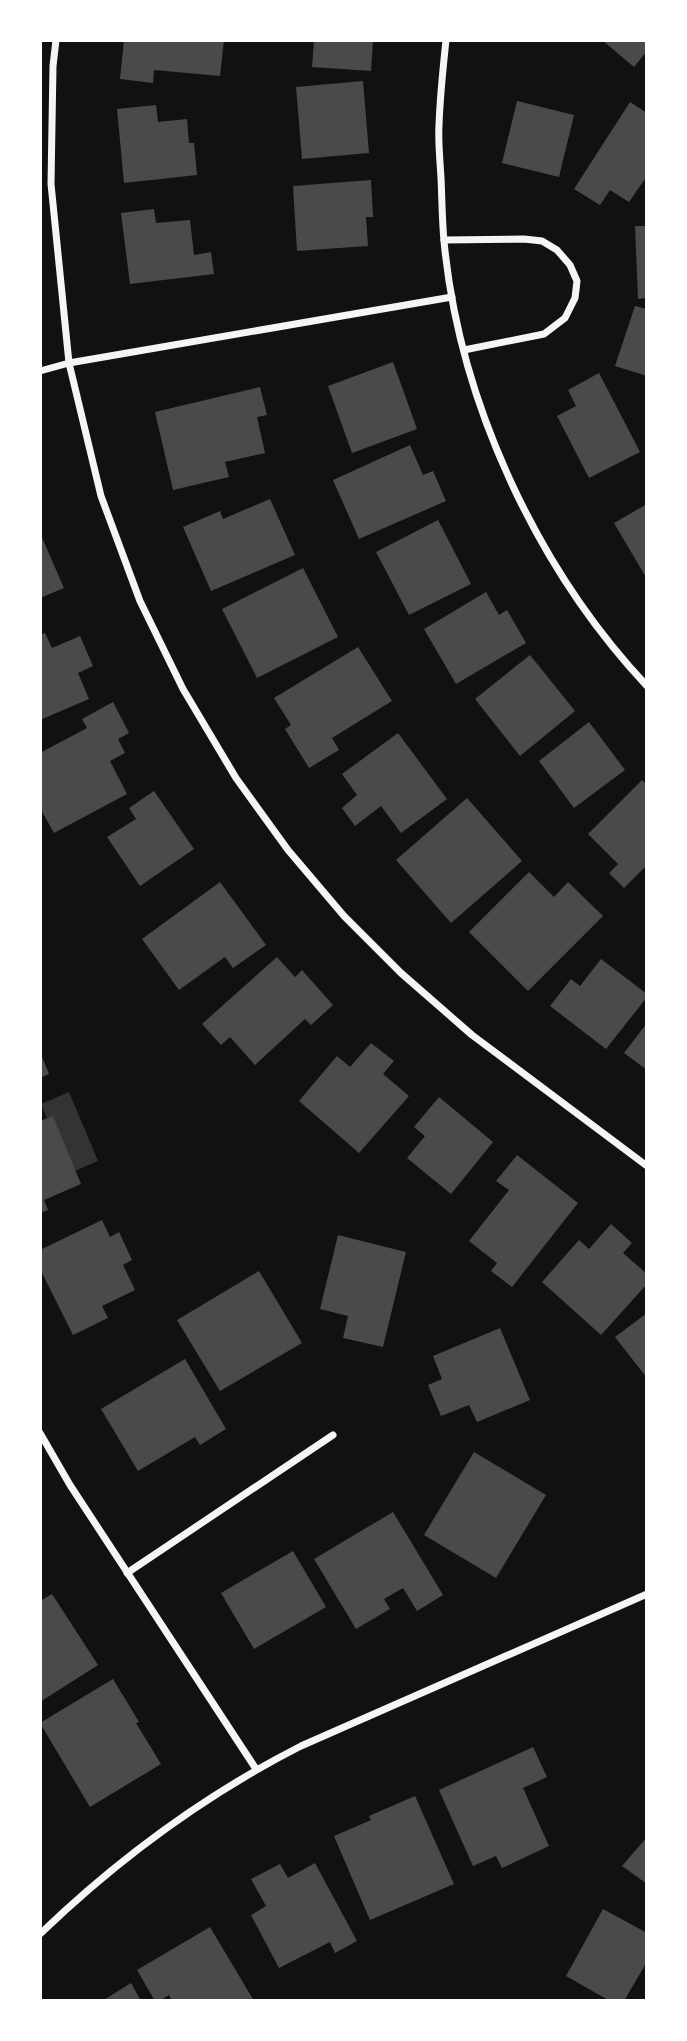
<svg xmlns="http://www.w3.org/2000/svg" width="687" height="2041" font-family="Georgia,serif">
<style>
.water{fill:#333}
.building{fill:#4a4a4a}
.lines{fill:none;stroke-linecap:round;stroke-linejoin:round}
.minor{stroke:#f5f5f5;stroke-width:7}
</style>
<rect width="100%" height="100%" fill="#111"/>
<path class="water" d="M69 1092 98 1161 70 1173 41 1104Z"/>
<g class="building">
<path d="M124 40H224L220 76 154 70 153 83 120 79Z"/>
<path d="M314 40H373L371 71 312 67Z"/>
<path d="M602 40H647V51L634 67Z"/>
<path d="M363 81 369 153 302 159 296 87Z"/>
<path d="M517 101 574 115 559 177 502 163Z"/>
<path d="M630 102 647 113V176L629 202 610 190 600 205 574 189Z"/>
<path d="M156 105 158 122 187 119 189 143H194L197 175 124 183 117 109Z"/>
<path d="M371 180 373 217H366L368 246 297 251 293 186Z"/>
<path d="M154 209 156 223 190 220 194 255 211 252 214 274 130 284 121 213Z"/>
<path d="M635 226H647V298L638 299Z"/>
<path d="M635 306 647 309V376L615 366Z"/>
<path d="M393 362 417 429 352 453 328 386Z"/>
<path d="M599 373 640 452 589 478 557 416 576 406 568 390Z"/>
<path d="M260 387 267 415 257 417 265 453 225 462 229 477 173 490 155 412Z"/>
<path d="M410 445 423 475 433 471 446 501 359 539 333 480Z"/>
<path d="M270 499 295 555 211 591 183 527 220 511 223 519Z"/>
<path d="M647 504V579L614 523Z"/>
<path d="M438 520 471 584 409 615 376 552Z"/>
<path d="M40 533 64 588 40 598Z"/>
<path d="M303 568 338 637 257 678 222 609Z"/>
<path d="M486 592 499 615 507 610 526 643 456 684 424 629Z"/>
<path d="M45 633 52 648 80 636 93 666 78 673 89 699 40 720V635Z"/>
<path d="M358 647 392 701 332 738 339 750 309 768 285 729 291 725 274 698Z"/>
<path d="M530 655 575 711 520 756 475 699Z"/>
<path d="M113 702 129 733 118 739 125 753 110 761 127 794 54 833 40 808V753L87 728 82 719Z"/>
<path d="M589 722 625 770 574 808 539 761Z"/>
<path d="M398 733 447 799 401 833 381 806 355 826 342 808 357 795 342 774Z"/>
<path d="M642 780 647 785V865L624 888 609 873 618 864 588 834Z"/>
<path d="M154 791 194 849 140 886 107 837 136 819 129 808Z"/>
<path d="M467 798 522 861 451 923 396 860Z"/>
<path d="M529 872 554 897 568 882 603 916 528 991 469 932Z"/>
<path d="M220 882 266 945 233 968 225 957 179 990 142 939Z"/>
<path d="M277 957 295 977 302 970 333 1005 311 1025 305 1019 255 1065 230 1037 221 1045 202 1024Z"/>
<path d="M601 959 647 994V997L606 1049 550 1006 571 979 580 986Z"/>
<path d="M647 1023V1070L624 1053Z"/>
<path d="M371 1043 394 1061 383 1074 409 1096 359 1153 299 1101 337 1056 350 1067Z"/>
<path d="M40 1052 49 1074 40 1078Z"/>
<path d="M439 1097 493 1142 451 1194 407 1158 425 1136 414 1127Z"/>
<path d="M53 1116 81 1184 44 1200 48 1210 40 1213V1121Z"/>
<path d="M517 1155 578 1203 512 1287 491 1271 497 1263 469 1241 509 1190 496 1181Z"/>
<path d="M102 1220 110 1237 119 1232 132 1260 123 1265 135 1290 102 1306 108 1318 73 1335 40 1269V1250Z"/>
<path d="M611 1224 632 1243 623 1253 647 1274V1284L601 1335 542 1282 579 1240 589 1249Z"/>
<path d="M338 1235 406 1252 383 1347 343 1338 348 1316 320 1309Z"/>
<path d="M259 1271 302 1343 220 1391 177 1320Z"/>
<path d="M647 1313V1378L615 1337Z"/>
<path d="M500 1328 530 1400 477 1422 469 1405 441 1416 428 1385 442 1379 433 1356Z"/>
<path d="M185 1359 226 1429 200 1445 195 1437 138 1471 101 1409Z"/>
<path d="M474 1452 546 1495 496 1578 424 1535Z"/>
<path d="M393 1512 443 1595 417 1611 403 1588 384 1599 390 1609 356 1629 314 1559Z"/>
<path d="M293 1551 326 1607 254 1649 221 1593Z"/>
<path d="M52 1594 98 1665 40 1702V1601Z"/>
<path d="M113 1679 139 1722 136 1723 161 1764 90 1807 40 1723Z"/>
<path d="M533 1747 547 1777 523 1788 549 1846 502 1868 496 1856 473 1866 439 1790Z"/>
<path d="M415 1796 454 1884 370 1920 334 1836 371 1820 369 1816Z"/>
<path d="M647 1837V1884L622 1866Z"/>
<path d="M315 1863 357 1941 335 1953 330 1942 279 1968 251 1915 266 1906 251 1879 280 1864 288 1878Z"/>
<path d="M603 1909 647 1933V1966L645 1965 624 2001H610L566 1976Z"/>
<path d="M210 1927 254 2001H172L169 1995 159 2001H155L137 1970Z"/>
<path d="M131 1983 141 2001H102Z"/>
</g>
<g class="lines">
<g class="minor">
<path d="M56 40 53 66 51 184 69 363 101 496 140 601 183 689 236 778 288 850 344 916 401 973 472 1035 647 1166"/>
<path d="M446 40C443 68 440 97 439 125 438 142 440 160 441 178 442 199 442 220 444 241 459 401 537 569 647 686"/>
<path d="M444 240 524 239 542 241 557 250 570 265 577 281 575 298 565 318 544 334 464 350"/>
<path d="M40 371 69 363 452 297"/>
<path d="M40 1433 70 1485 256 1769"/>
<path d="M127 1573 333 1435"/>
<path d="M40 1934C118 1859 205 1795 301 1746L647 1594"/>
</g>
</g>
<rect width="687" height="2041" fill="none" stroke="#ffffff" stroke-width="84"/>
</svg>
